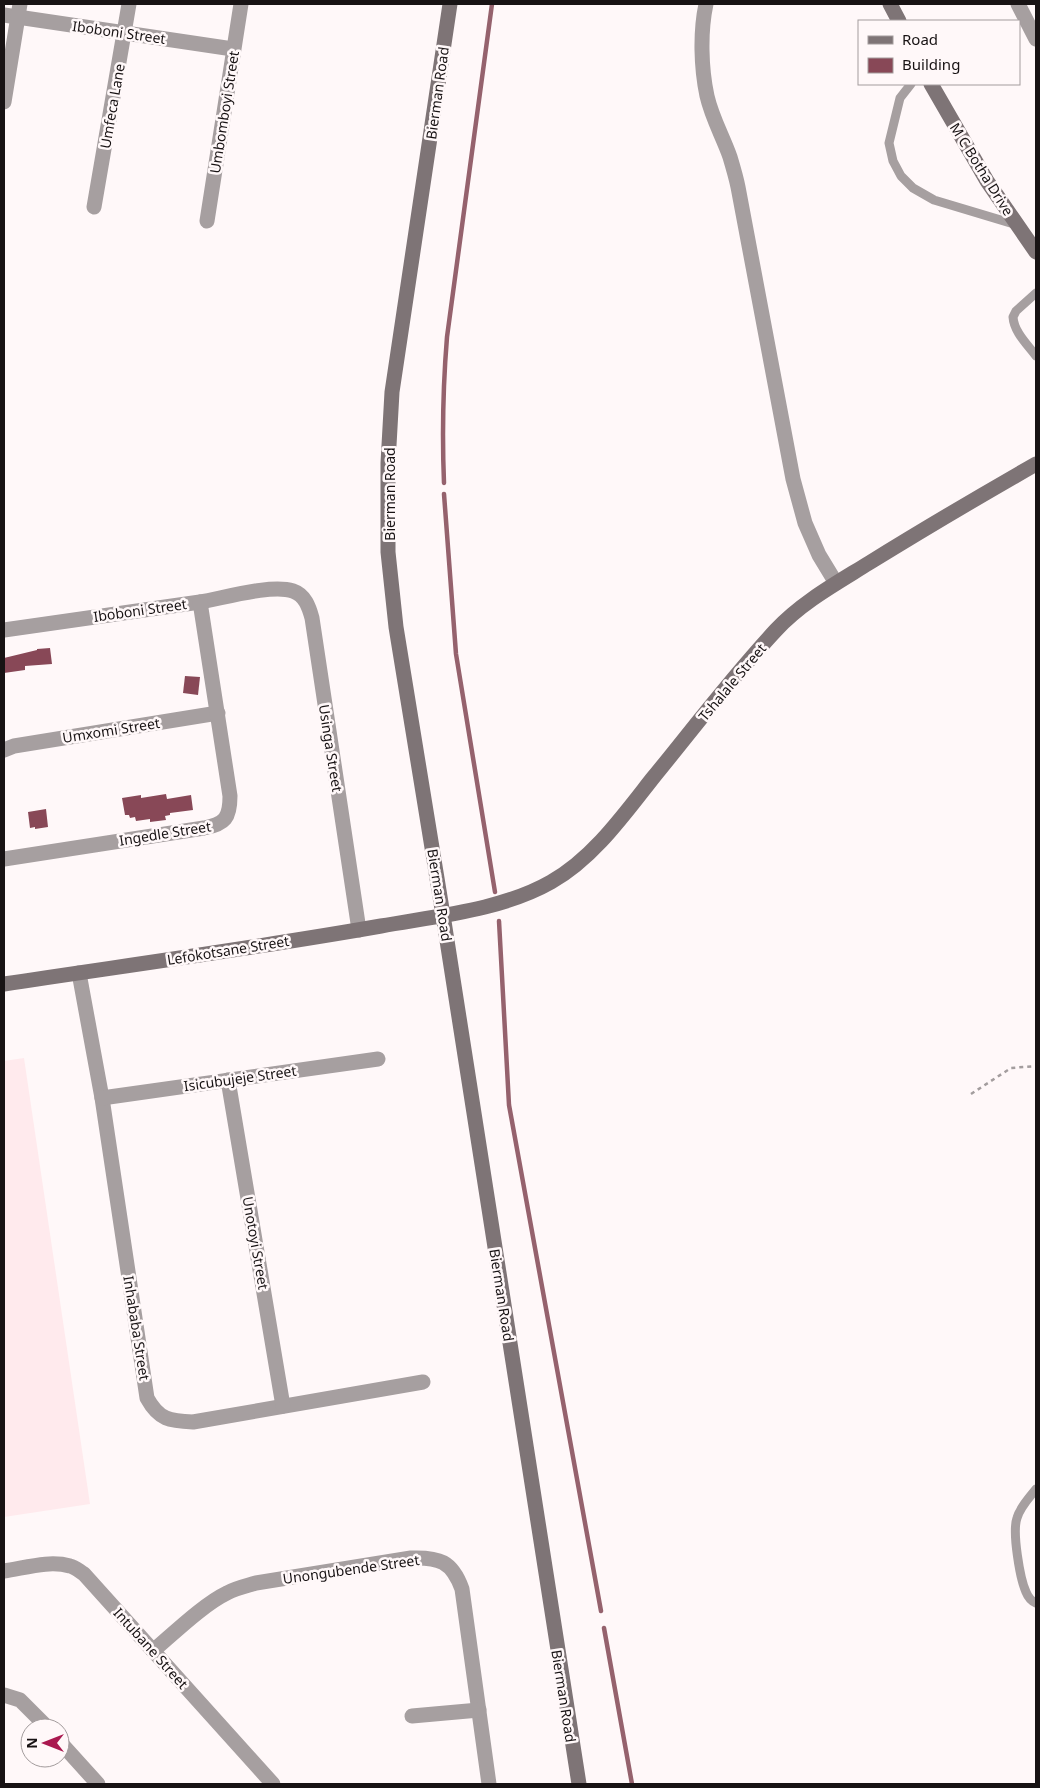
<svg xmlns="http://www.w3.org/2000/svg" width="1040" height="1788" font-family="'Noto Sans',sans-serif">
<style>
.built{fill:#ffeaed}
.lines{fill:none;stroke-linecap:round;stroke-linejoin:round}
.stream{stroke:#95626d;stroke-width:4.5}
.building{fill:#884857}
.path{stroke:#a39d9e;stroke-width:2.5;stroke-dasharray:4 4;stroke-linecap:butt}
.lane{stroke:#a69fa0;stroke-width:9}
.street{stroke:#a69fa0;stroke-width:15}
.secondary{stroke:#7e7476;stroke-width:15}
.labels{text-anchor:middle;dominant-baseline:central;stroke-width:5;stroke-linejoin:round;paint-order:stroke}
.street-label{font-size:14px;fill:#181314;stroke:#fff8f9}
</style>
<rect width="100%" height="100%" fill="#fff8f9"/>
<path class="built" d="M24 1058 90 1504 4 1517V1061Z"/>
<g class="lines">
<g class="stream">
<path d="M444 483C442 434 443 386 447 337L492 4"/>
<path d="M444 494 456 654 495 892"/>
<path d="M499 921 509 1105 601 1611"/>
<path d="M604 1628 632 1784"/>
</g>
</g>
<g class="building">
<path d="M50 648 52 664 25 666V670L4 673V658L37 650V649Z"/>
<path d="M185 676 200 677 198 695 183 693Z"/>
<path d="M166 794 167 799 191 795 193 810 170 813V815L165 816 166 820 150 822V819L136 821 135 817 130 818 129 815H125L122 798 141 795V798Z"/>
<path d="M46 809 48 827 35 829V827L30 828 28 812Z"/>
</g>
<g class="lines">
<path class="path" d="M971 1094 1011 1068 1036 1066"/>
<g class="lane">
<path d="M911 84 900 98 889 143 893 161 901 176 913 188 934 200 1017 225"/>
<path d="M1036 293 1016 311 1013 317C1014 332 1027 344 1036 356"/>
<path d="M1036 1489C1029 1498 1020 1507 1017 1518 1012 1532 1020 1579 1026 1592 1028 1597 1031 1601 1036 1603"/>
</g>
<g class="street">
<path d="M706 4C700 32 701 68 707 96 712 118 723 137 730 157 733 167 736 177 738 187L793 479 805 523 819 555 836 583"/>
<path d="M1018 4 1036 39"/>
<path d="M4 15 233 49"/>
<path d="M4 102 20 4"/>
<path d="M94 207 129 4"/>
<path d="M207 221 241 4"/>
<path d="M4 630C69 621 134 612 200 602 224 598 271 584 293 591 305 595 309 607 312 618L359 930"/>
<path d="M4 750 14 746 218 713"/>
<path d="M4 859 204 828C225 824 230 818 230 796L200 602"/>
<path d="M79 973 102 1098 147 1398C159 1420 170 1421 193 1422L423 1382"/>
<path d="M228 1080 283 1406"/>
<path d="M102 1098 378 1059"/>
<path d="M4 1571C25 1568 49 1560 70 1566 75 1567 79 1571 84 1574L273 1784"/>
<path d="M154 1650C174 1633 204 1604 227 1593 236 1588 246 1586 256 1583L411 1558C439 1557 452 1561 462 1589L489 1784"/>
<path d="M4 1695 20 1700 48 1728"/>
<path d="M412 1716 479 1710"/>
<path d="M60 1742 98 1784"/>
</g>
<g class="secondary">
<path d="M450 4 392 392 388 463V552L396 627 443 915 579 1784"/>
<path d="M890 4 899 21"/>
<path d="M931 84 987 181 1036 252"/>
<path d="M4 984C130 965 256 948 381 926 436 916 502 910 551 882 592 859 623 816 652 779 693 729 732 677 776 630 802 602 837 583 869 563 924 529 980 496 1036 464"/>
</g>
</g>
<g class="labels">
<g class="street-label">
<text transform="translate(119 32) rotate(8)">Iboboni Street</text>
<text transform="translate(437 93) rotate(-82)">Bierman Road</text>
<text transform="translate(112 106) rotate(-80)">Umfeca Lane</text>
<text transform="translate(224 112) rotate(-81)">Umbomboyi Street</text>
<text transform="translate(982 169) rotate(58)">M C Botha Drive</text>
<text transform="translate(389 494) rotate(-90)">Bierman Road</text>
<text transform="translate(140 610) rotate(-8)">Iboboni Street</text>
<text transform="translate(732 682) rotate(-50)">Tshalale Street</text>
<text transform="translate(111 730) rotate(-9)">Umxomi Street</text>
<text transform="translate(331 748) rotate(81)">Usinga Street</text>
<text transform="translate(165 833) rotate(-9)">Ingedle Street</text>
<text transform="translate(440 895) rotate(81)">Bierman Road</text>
<text transform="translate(228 950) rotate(-9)">Lefokotsane Street</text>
<text transform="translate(240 1078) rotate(-8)">Isicubujeje Street</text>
<text transform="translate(256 1243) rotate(80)">Unotoyi Street</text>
<text transform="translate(502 1295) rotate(81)">Bierman Road</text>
<text transform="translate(137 1328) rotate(81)">Inhababa Street</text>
<text transform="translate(351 1569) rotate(-8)">Unongubende Street</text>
<text transform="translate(151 1648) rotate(48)">Intubane Street</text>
<text transform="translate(564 1696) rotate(81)">Bierman Road</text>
</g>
</g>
<rect width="1040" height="1788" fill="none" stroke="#181314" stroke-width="10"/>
<rect x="858" y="20" width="162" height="65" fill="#fff8f9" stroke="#a39c9d"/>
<rect x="868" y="36" width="25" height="8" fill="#7e7476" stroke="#a39c9d"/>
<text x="902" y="45" font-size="15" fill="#181314">Road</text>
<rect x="868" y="58" width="25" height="15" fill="#884857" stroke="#a39c9d"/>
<text x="902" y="70" font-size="15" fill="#181314">Building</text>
<g transform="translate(45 1743) rotate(270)"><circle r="24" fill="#fff8f9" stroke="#a39c9d"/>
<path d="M0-4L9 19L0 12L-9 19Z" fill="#aa184f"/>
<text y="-8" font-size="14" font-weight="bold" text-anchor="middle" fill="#181314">N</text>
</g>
</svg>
